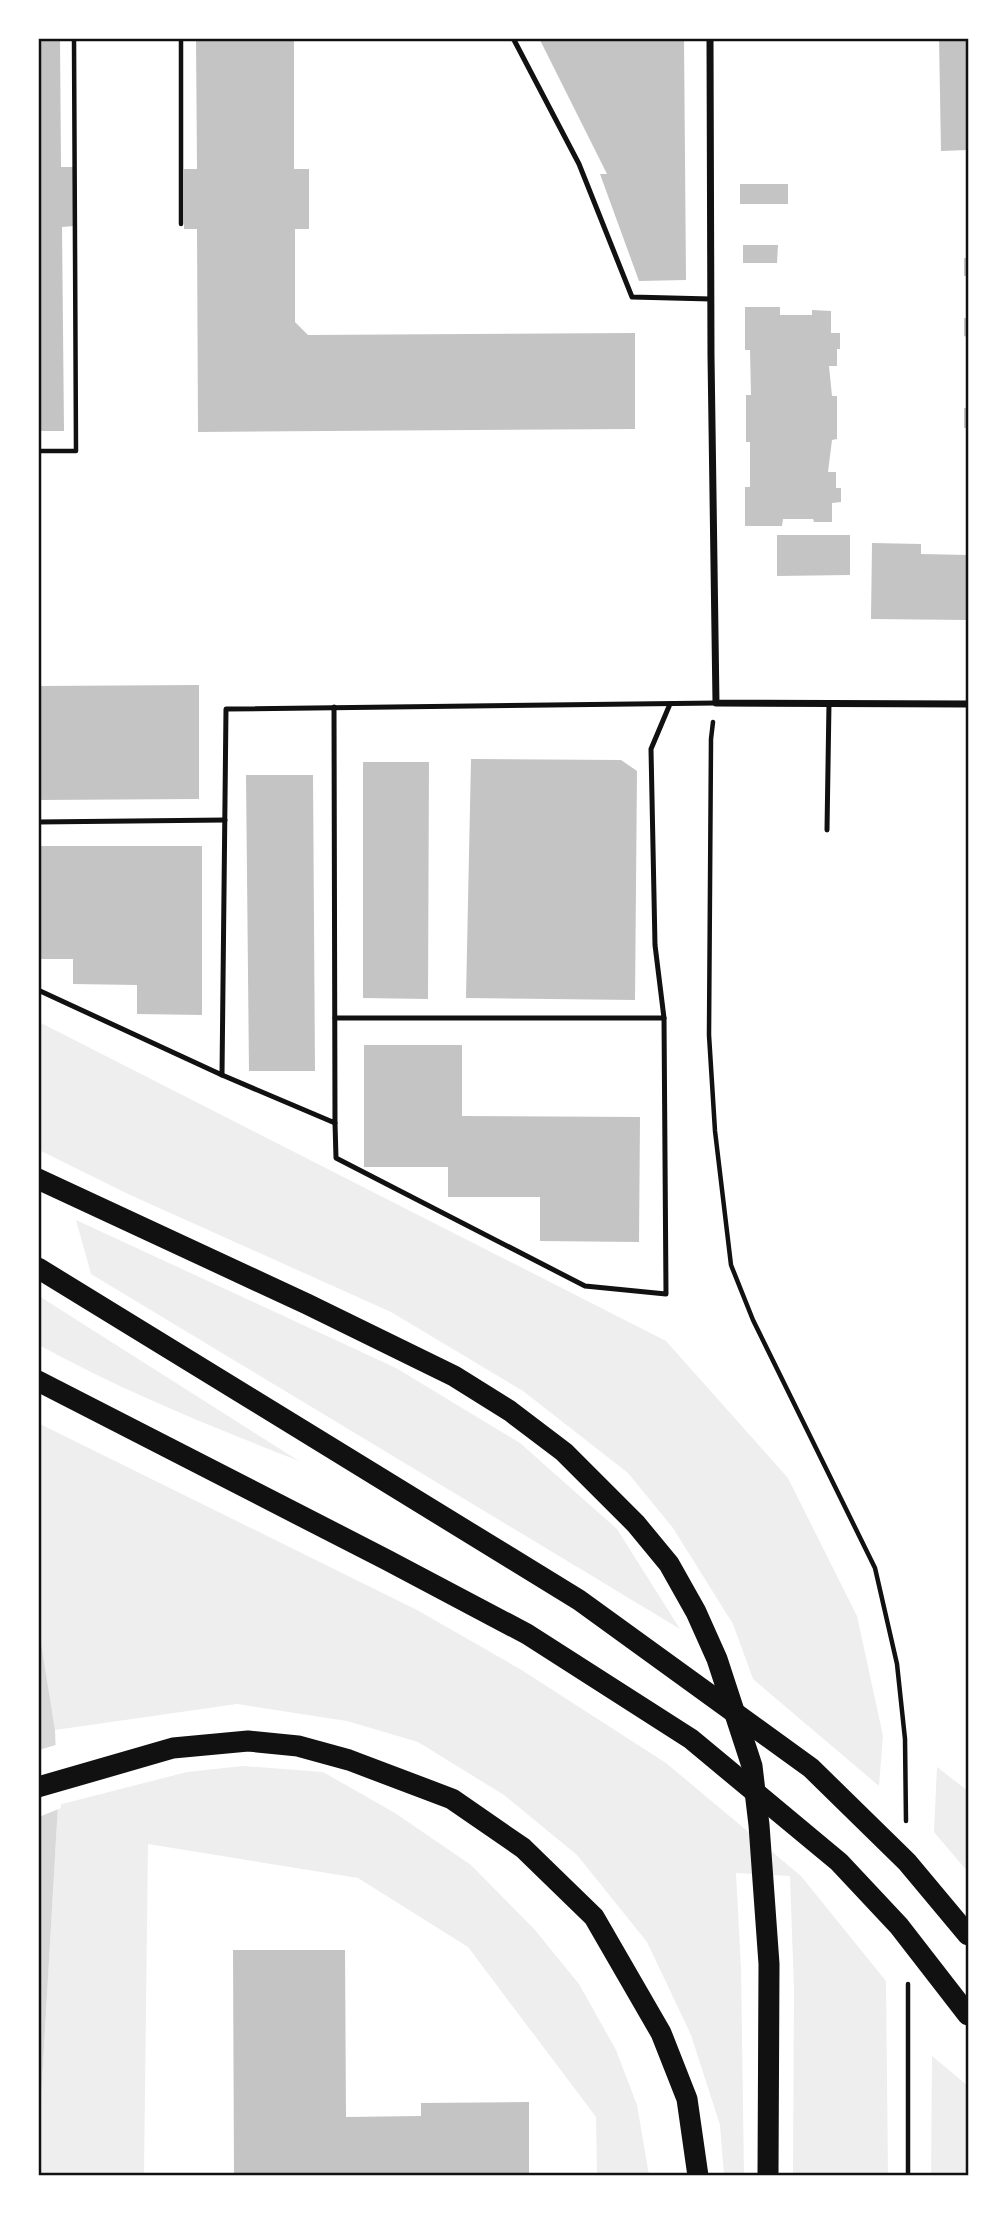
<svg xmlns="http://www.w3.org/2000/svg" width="1007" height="2214" font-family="Rubik,sans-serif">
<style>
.green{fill:#eee}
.water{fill:#d9d9d9}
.pier{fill:#fff}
.building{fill:#c4c4c4}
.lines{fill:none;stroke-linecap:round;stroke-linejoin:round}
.path{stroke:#111;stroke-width:4.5}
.service{stroke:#111;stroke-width:5}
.minor{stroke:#111;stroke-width:7}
.motorway{stroke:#111;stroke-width:21}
.neatline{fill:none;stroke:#111;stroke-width:2.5}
</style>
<rect width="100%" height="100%" fill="#fff"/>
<g class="green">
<path d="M39 1022 666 1341 788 1478 857 1616 883 1736 879 1786 753 1679 733 1624 673 1528 628 1473 523 1391 391 1312 128 1194 39 1150Z"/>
<path d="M76 1220 396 1368 520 1443 617 1529 680 1629 91 1274Z"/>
<path d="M38 1296H39L299 1461C210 1426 122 1391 39 1345Z"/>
<path d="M38 1423 417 1610 520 1669 666 1763 801 1876 886 1981 888 2175H793L794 1990 790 1876 736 1873 741 1968 744 2175H724L720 2125 691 2035 647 1942 577 1855 504 1795 418 1742 347 1721 237 1704 55 1730 39 1630Z"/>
<path d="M243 1766 323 1772 395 1813 471 1865 535 1930 579 1984 616 2050 637 2105 649 2175H597L596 2117 468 1947 358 1878 148 1844 144 2175 39 2176V2134L58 1805 187 1772Z"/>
<path d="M937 1767 968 1791V1872L934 1832Z"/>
<path d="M932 2056 968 2086V2175H931Z"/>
</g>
<path class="water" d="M39 1630 55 1730 58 1805 39 2134Z"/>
<path class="pier" d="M59 1744 61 1808 39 1817V1750Z"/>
<g class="building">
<path d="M38 38H60L61 167H74V226L62 227 64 431H38Z"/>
<path d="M196 38H294V169H309V229H295V322L308 335 635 333V429L198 432 197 229H184V169H197Z"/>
<path d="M539 38H684L686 280 639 281 600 174H607Z"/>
<path d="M939 38H968V150L941 151Z"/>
<rect x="740" y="184" width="48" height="20"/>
<path d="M743 245H778L777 263H743Z"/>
<rect x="964" y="258" width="4" height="18"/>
<path d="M745 307H780V315H812V310L831 311V333H840V349H837V366H829L832 396H837V439L832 440 828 472H836V488H841V502L832 503V522H814L813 519H783L782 526H745V487H750V442H746V395H751L750 350H745Z"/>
<path d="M964 318H968V337L964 336Z"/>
<rect x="964" y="408" width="4" height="20"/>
<path d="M777 535H850V575L777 576Z"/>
<path d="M872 543 921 544V554L968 555V620L871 619Z"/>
<path d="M199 685V799L38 800V686Z"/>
<path d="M471 759 621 760 637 771 635 1000 466 998Z"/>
<path d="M363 762H429L428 999 363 998Z"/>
<path d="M246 775H313L315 1071H249Z"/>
<path d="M38 846H202V1015L137 1014V985L73 984V959H38Z"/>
<path d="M364 1045H462V1116L640 1117 639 1242 540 1241V1197H448V1167H364Z"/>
<path d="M233 1950H345L346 2117 421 2116V2103L529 2102V2176H234Z"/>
</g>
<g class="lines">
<g class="path">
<path d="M181 38V224"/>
<path d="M38 451H76L74 38"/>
<path d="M713 722 711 739 709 1035 715 1131 731 1265 753 1320 875 1568 897 1664 905 1739 906 1821"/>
<path d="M908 1984V2176"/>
</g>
<g class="service">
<path d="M513 38 579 164 632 297 711 299"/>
<path d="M38 822 225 820"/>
<path d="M827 830 829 703"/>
<path d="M38 990 222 1075 226 709 716 703"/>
<path d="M335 1018H664"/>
<path d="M222 1075 335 1123 334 707"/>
<path d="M335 1123 336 1158 585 1286 666 1294 664 1018 655 945 651 749 670 704"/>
</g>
<path class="minor" d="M710 38 711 356 716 703 968 704"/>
<g class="motorway">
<path d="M38 1179 307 1304 454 1376 510 1411 564 1452 636 1524 669 1564 696 1612 717 1659 752 1766 759 1825 769 1964 768 2176"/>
<path d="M38 1268 579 1600 811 1768 907 1862 968 1935"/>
<path d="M38 1381 387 1560 527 1634 691 1739 839 1862 899 1926 968 2015"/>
<path d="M38 1787 173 1748 248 1741 298 1746 349 1760 452 1799 523 1848 594 1917 661 2033 687 2099 698 2176"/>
</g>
</g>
<rect width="1007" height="2214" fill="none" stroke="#ffffff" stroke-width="80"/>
<rect x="40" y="40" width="927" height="2134" class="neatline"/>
</svg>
